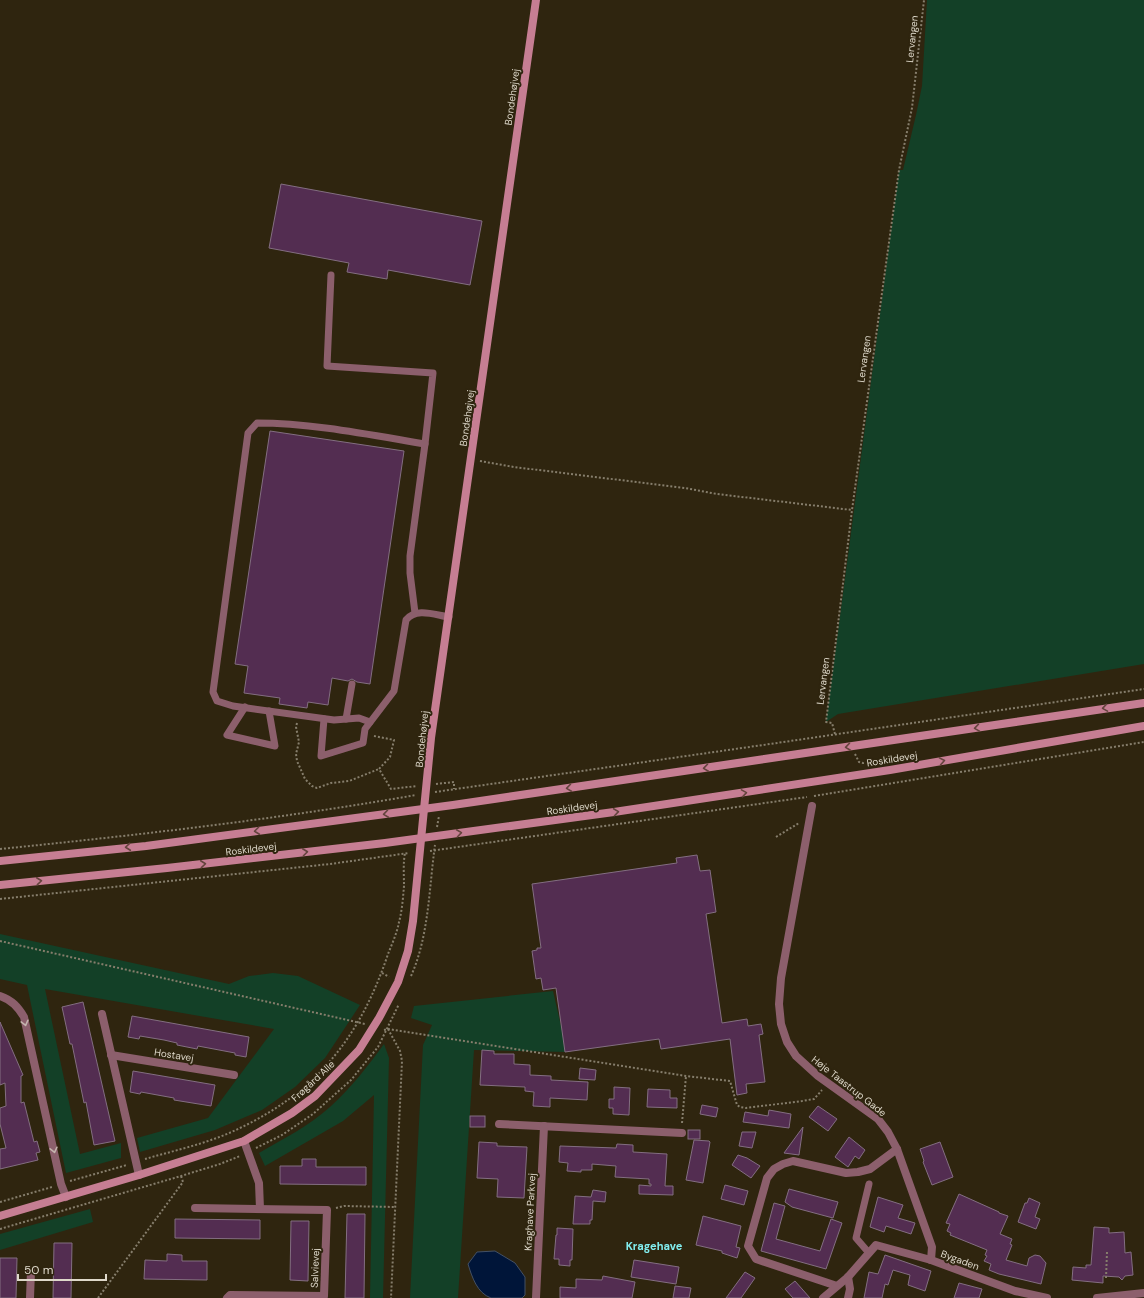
<svg xmlns="http://www.w3.org/2000/svg" width="1144" height="1298" font-family="'DM Sans',sans-serif">
<style>
.green{fill:#134027}
.water{fill:#001539;stroke:#435064}
.building{fill:#532d51;stroke:#836e81}
.lines{fill:none;stroke-linecap:round;stroke-linejoin:round}
.path{stroke:#867e6c;stroke-width:2;stroke-dasharray:2 2;stroke-linecap:butt}
.lane{stroke:#8c5f6c;stroke-width:7}
.street{stroke:#8c5f6c;stroke-width:8}
.secondary{stroke:#c67e93;stroke-width:8}
.oneway{stroke:#64443d}
.oneway2{stroke:#c5b4ae}
.labels{text-anchor:middle;dominant-baseline:central;stroke-width:4;stroke-linejoin:round;paint-order:stroke}
.street-label{font-size:10px;fill:#ded8ca;stroke:#2f250f}
.neighbourhood-label{font-size:11px;font-weight:bold;fill:#82eeef;stroke:#2f250f}
</style>
<rect width="100%" height="100%" fill="#2f250f"/>
<g class="green">
<path d="M927 0H1144V664L838 714 826 722 899 170H903L916 115 922 86Z"/>
<path d="M0 934 229 984 249 976 273 973 298 976 360 1005 325 1058 295 1087 262 1110 215 1130 140 1152 137 1138 208 1118 274 1029 45 989 80 1154 121 1143V1158L66 1173 27 985 0 979Z"/>
<path d="M553 991 567 1052 474 1050 458 1298H410L423 1045 432 1025 411 1018 414 1006Z"/>
<path d="M384 1044 389 1058 383 1298H370L374 1095 343 1121 265 1166 259 1153C283 1139 309 1126 330 1107 351 1088 368 1066 384 1044Z"/>
<path d="M90 1209 93 1222 0 1250V1234Z"/>
</g>
<path class="water" d="M495 1251 515 1263 525 1277V1295L522 1298H491C477 1293 472 1277 468 1264L477 1252Z"/>
<g class="building">
<path d="M281 184 482 221 470 285 388 270 387 279 347 272 349 263 269 248Z"/>
<path d="M270 431 404 451 370 684 357 682 352 679 348 681 332 678 328 705 308 702 307 708 279 704 280 698 244 693 248 666 235 664Z"/>
<path d="M697 855 700 871 710 870 716 912 706 914 722 1023 747 1019 748 1026 761 1024 763 1034 759 1035 765 1082 746 1084 747 1093 737 1095 730 1039 661 1049 659 1039 565 1052 556 988 543 990 541 978 536 979 532 951 537 950V948H541L532 884 677 863 676 858Z"/>
<path d="M83 1002 115 1141 94 1145 86 1102 84 1103 72 1044H70L62 1007Z"/>
<path d="M132 1016 249 1037 246 1057 235 1055V1053L198 1046 197 1049 177 1045V1043L164 1040 140 1036 139 1039 128 1037Z"/>
<path d="M0 1022 23 1075 21 1076V1103L24 1102 34 1142 37 1141 40 1152 36 1153 38 1160 0 1169V1149L6 1148 0 1124V1108L6 1106 5 1083 0 1085Z"/>
<path d="M482 1050 494 1051V1054H514V1064L530 1065V1075L551 1076V1080L588 1082 587 1100 550 1098V1107L533 1106 534 1092 525 1091V1087L480 1085Z"/>
<path d="M580 1068 596 1070 595 1080 579 1079Z"/>
<path d="M133 1071 215 1085 211 1106 174 1100V1098L141 1092 140 1094 130 1092Z"/>
<path d="M614 1087 630 1088 629 1115 613 1114V1108H609V1099H614Z"/>
<path d="M648 1089 670 1090V1098H677V1108L647 1107Z"/>
<path d="M702 1105 718 1108 716 1117 700 1114Z"/>
<path d="M818 1106 837 1119 828 1131 809 1117Z"/>
<path d="M769 1110 791 1114 789 1128 743 1122 745 1112 768 1116Z"/>
<rect x="470" y="1116" width="15" height="11"/>
<path d="M803 1127 799 1155 784 1153Z"/>
<rect x="688" y="1130" width="12" height="9"/>
<path d="M742 1132H756L752 1148 739 1146Z"/>
<path d="M849 1137 865 1150 859 1159 855 1156 848 1167 835 1157Z"/>
<path d="M694 1140 709 1141 710 1142 703 1183 686 1180Z"/>
<path d="M479 1142 497 1143V1146L527 1147 524 1198 497 1197 498 1179 477 1178Z"/>
<path d="M940 1142 953 1177 932 1185 923 1162 924 1161 920 1149Z"/>
<path d="M617 1144 633 1145V1152L667 1154 665 1186H673V1195L639 1194V1185L651 1186V1184H649V1179L615 1177 616 1166 592 1164V1170H581V1172L567 1171 568 1163 559 1162 560 1146 616 1148Z"/>
<path d="M738 1155 747 1158 760 1166 751 1178 732 1165Z"/>
<path d="M302 1159H316V1167H366V1185L280 1184V1166H302Z"/>
<path d="M725 1185 748 1191 744 1205 721 1199Z"/>
<path d="M789 1189 838 1202 833 1218 792 1207 785 1202Z"/>
<path d="M593 1190 606 1192 605 1202 593 1201 592 1220H590V1224H573L575 1196 591 1197Z"/>
<path d="M959 1194 999 1212V1213L1008 1216 1000 1234 1012 1239 1010 1244 1012 1245 1006 1260 1027 1266 1029 1258 1035 1255 1040 1256 1046 1263 1041 1284 999 1274 989 1270 991 1264 984 1261 987 1256 985 1255 987 1250 950 1235 951 1233 947 1231 950 1224 946 1223Z"/>
<path d="M878 1197 903 1205 898 1218 915 1223 911 1234 886 1226 884 1232 870 1227Z"/>
<path d="M1029 1198 1040 1203 1035 1217 1040 1219 1036 1229 1018 1222 1025 1203H1027Z"/>
<path d="M774 1203 785 1206 776 1239 820 1251 831 1219 842 1223 826 1269 761 1251Z"/>
<path d="M347 1214H365L364 1298H345Z"/>
<path d="M703 1216 741 1226 736 1247 740 1248 737 1258 722 1253V1251L696 1245Z"/>
<path d="M175 1219 260 1220V1239L175 1238Z"/>
<path d="M291 1221H309L308 1281 290 1280Z"/>
<path d="M1094 1227 1109 1228V1233L1124 1232 1125 1253 1131 1252 1133 1275 1125 1276 1122 1280 1119 1277 1103 1276V1283L1072 1280 1073 1267 1086 1268V1265H1091Z"/>
<path d="M557 1228 573 1229 572 1260H570V1266L559 1265V1259H554L556 1235H557Z"/>
<path d="M54 1243H72L71 1298H53Z"/>
<path d="M167 1254 182 1255V1261H207V1280L144 1279 145 1260 167 1261Z"/>
<path d="M885 1255 931 1271 925 1291 908 1285 910 1275 893 1270 888 1285 885 1284 882 1298H864L869 1272 878 1274Z"/>
<path d="M0 1258H17L16 1298H0Z"/>
<path d="M634 1260 679 1267 676 1284 631 1277Z"/>
<path d="M745 1272 755 1278 741 1298H726Z"/>
<path d="M603 1276 635 1282 632 1298H560V1287L576 1288V1279L602 1280Z"/>
<path d="M795 1281 810 1298H793L785 1289Z"/>
<path d="M959 1283 982 1289 979 1298H954Z"/>
<path d="M675 1286 691 1288 689 1298H673Z"/>
</g>
<g class="lines">
<g class="path">
<path d="M480 461 514 467 685 488 717 494 852 510"/>
<path d="M297 723 296 727 299 742 296 754 297 761 305 779 312 786 317 788 331 783 349 781 379 769"/>
<path d="M835 734 832 723 826 722 852 510 899 170 912 108 924 0"/>
<path d="M374 736 394 740 390 757 379 769 391 789 417 786"/>
<path d="M855 754 859 762 863 763V766"/>
<path d="M436 784 454 782V789"/>
<path d="M435 792 770 744 1144 689"/>
<path d="M814 796 1144 742"/>
<path d="M437 827 439 816"/>
<path d="M776 837 799 823"/>
<path d="M0 849C139 835 279 819 416 795"/>
<path d="M430 851 807 797"/>
<path d="M0 899 330 864 409 853"/>
<path d="M0 941 365 1024"/>
<path d="M382 973 389 977"/>
<path d="M411 976C429 936 429 888 435 845"/>
<path d="M388 1029 400 1051 402 1061 391 1298"/>
<path d="M384 1030 388 1029 686 1076 730 1081 737 1105 740 1107 746 1108 802 1101 814 1099 822 1090"/>
<path d="M682 1123 686 1076"/>
<path d="M256 1148 282 1135 313 1114 351 1080 378 1047 399 1004"/>
<path d="M145 1159C176 1150 210 1143 240 1128 318 1091 361 1035 388 954 392 944 397 933 399 922 402 911 403 898 404 886 404 876 403 863 405 853"/>
<path d="M70 1181 127 1165"/>
<path d="M0 1202 52 1187"/>
<path d="M336 1208 344 1206 395 1207"/>
<path d="M0 1229 181 1176 220 1164 240 1156"/>
<path d="M1106 1278 1107 1252"/>
<path d="M98 1298 183 1182 181 1176"/>
</g>
<g class="lane">
<path d="M331 275 327 366 433 373 425 444"/>
<path d="M245 707 227 735 275 746 269 711"/>
<path d="M324 719 321 756 363 743 365 729 394 691 406 620C416 607 435 615 449 617"/>
<path d="M346 719 352 684"/>
<path d="M370 722 359 718 334 720 233 706 217 701 213 692 248 433 257 423C312 423 371 435 425 444L410 556V573L415 613"/>
<path d="M869 1253 856 1238 869 1184"/>
</g>
<g class="street">
<path d="M812 806 781 978 779 1004 781 1024 787 1042 796 1056 818 1076 878 1119 888 1132 897 1149 932 1247 931 1260"/>
<path d="M0 996C12 1000 18 1007 24 1017L61 1184 66 1197"/>
<path d="M102 1014 139 1175"/>
<path d="M111 1055 234 1075"/>
<path d="M499 1124 682 1133"/>
<path d="M244 1141 259 1183 260 1209"/>
<path d="M195 1208 327 1210 324 1296 230 1295 227 1298"/>
<path d="M848 1277 850 1289 848 1298"/>
<path d="M837 1286 756 1259 748 1246 767 1178 774 1169 783 1164 793 1161 846 1173 858 1172 870 1169 897 1149"/>
<path d="M30 1298 31 1271"/>
<path d="M536 1298 544 1126"/>
<path d="M823 1298 848 1277 876 1245 931 1260 1015 1291 1047 1298"/>
<path d="M1097 1298 1144 1293"/>
</g>
<g class="secondary">
<path d="M0 861 146 846 453 805 1144 703"/>
<path d="M0 885 167 868 385 843 614 812 890 770 1144 726"/>
<path d="M0 1216 139 1175 244 1141 292 1113 315 1096 359 1050 379 1018 398 982 408 951 413 921 431 738 536 0"/>
</g>
</g>
<defs><path id="oneway-chevron" d="M-2-3.5L2.5 0L-2 3.5" fill="none" stroke-width="1.6" stroke-linecap="round" stroke-linejoin="round"/></defs>
<g class="oneway">
<use href="#oneway-chevron" transform="translate(1105 708) rotate(171)"/>
<use href="#oneway-chevron" transform="translate(977 728) rotate(171)"/>
<use href="#oneway-chevron" transform="translate(848 747) rotate(172)"/>
<use href="#oneway-chevron" transform="translate(942 761) rotate(-10)"/>
<use href="#oneway-chevron" transform="translate(706 768) rotate(172)"/>
<use href="#oneway-chevron" transform="translate(569 788) rotate(172)"/>
<use href="#oneway-chevron" transform="translate(744 793) rotate(-9)"/>
<use href="#oneway-chevron" transform="translate(616 812) rotate(-8)"/>
<use href="#oneway-chevron" transform="translate(386 814) rotate(172)"/>
<use href="#oneway-chevron" transform="translate(257 831) rotate(173)"/>
<use href="#oneway-chevron" transform="translate(459 833) rotate(-8)"/>
<use href="#oneway-chevron" transform="translate(128 847) rotate(174)"/>
<use href="#oneway-chevron" transform="translate(305 852) rotate(-7)"/>
<use href="#oneway-chevron" transform="translate(203 864) rotate(-6)"/>
<use href="#oneway-chevron" transform="translate(39 881) rotate(-6)"/>
</g>
<g class="oneway2">
<use href="#oneway-chevron" transform="translate(25 1023) rotate(76)"/>
<use href="#oneway-chevron" transform="translate(54 1150) rotate(77)"/>
</g>
<g class="labels">
<g class="street-label">
<text transform="translate(912 39) rotate(-84)">Lervangen</text>
<text transform="translate(512 97) rotate(-82)">Bondehøjvej</text>
<text transform="translate(864 359) rotate(-82)">Lervangen</text>
<text transform="translate(467 418) rotate(-82)">Bondehøjvej</text>
<text transform="translate(823 681) rotate(-83)">Lervangen</text>
<text transform="translate(422 739) rotate(-84)">Bondehøjvej</text>
<text transform="translate(892 759) rotate(-9)">Roskildevej</text>
<text transform="translate(572 808) rotate(-8)">Roskildevej</text>
<text transform="translate(251 849) rotate(-7)">Roskildevej</text>
<text transform="translate(174 1055) rotate(9)">Hostavej</text>
<text transform="translate(313 1081) rotate(-43)">Frøgård Alle</text>
<text transform="translate(849 1086) rotate(38)">Høje Taastrup Gade</text>
<text transform="translate(530 1212) rotate(-87)">Kraghave Parkvej</text>
<text transform="translate(960 1260) rotate(20)">Bygaden</text>
<text transform="translate(315 1268) rotate(-88)">Salvievej</text>
</g>
<g class="neighbourhood-label">
<text x="654" y="1246">Kragehave</text>
</g>
</g>
<path d="M18 1274v6h88v-6" fill="none" stroke="#ded8ca" stroke-width="2"/>
<text x="24" y="1274" font-size="12" fill="#ded8ca" stroke="#2f250f" stroke-width="3" paint-order="stroke">50 m</text>
</svg>
